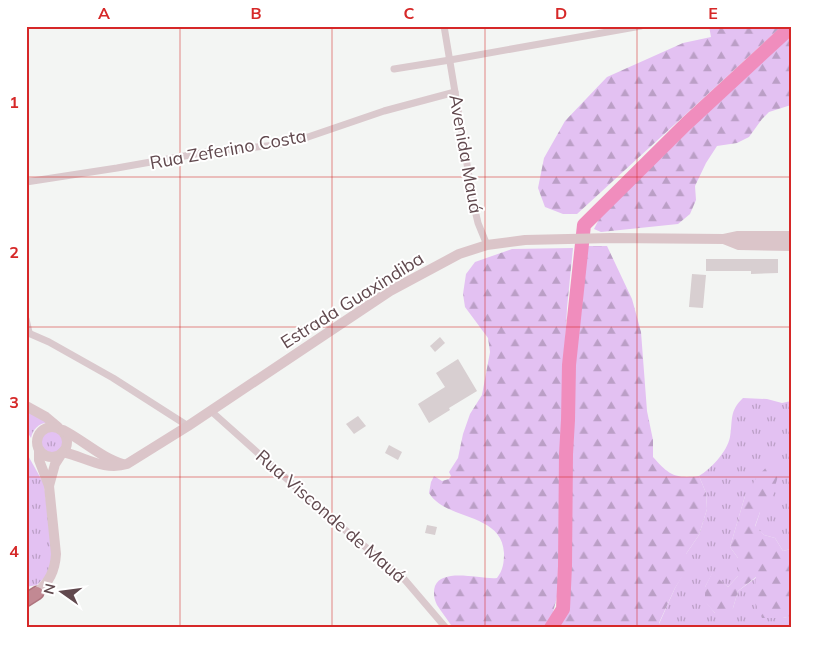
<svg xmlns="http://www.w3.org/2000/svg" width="817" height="654" font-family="Mulish,sans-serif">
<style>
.grass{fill:url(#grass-tufts)}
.forest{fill:url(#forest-firs)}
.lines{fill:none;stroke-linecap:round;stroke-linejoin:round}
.river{stroke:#f08dbd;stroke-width:14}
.building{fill:#d8cfd1}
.highway-casing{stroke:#ae747e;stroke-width:15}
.street{stroke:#dac9cd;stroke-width:7}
.secondary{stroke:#dbc5c9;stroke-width:10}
.highway{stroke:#c28993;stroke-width:12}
.grid{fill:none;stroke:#d62828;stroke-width:1;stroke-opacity:0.55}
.labels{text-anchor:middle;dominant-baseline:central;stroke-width:4;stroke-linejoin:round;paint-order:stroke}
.street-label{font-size:18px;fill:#61494e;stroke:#fff}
.neatline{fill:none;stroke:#d62828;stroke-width:2}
.grid-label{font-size:16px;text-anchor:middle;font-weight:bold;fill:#d62828}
</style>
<defs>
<pattern id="grass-tufts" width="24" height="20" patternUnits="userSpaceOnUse" patternTransform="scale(1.25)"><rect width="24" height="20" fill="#e3c1f2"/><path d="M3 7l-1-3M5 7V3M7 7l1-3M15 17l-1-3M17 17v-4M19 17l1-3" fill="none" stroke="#bb9fc6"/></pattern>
<pattern id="forest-firs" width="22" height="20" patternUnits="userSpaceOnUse" patternTransform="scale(1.25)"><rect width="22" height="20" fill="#e3c1f2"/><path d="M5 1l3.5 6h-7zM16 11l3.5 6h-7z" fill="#bb9fc6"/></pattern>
</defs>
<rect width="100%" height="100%" fill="#f3f5f3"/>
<g class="grass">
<path d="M743 398 767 399 782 403 791 401V549L783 551 775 538 764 535 755 527 760 512 745 496 730 547 738 558V576L728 587 712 574 705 587V601L715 613 733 608 738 591 757 577V582L783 618 791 616V628H659V624L675 588 686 569V554L699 535 707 509 706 493 699 476C711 469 727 452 730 437 733 420 729 411 743 398Z"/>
<path d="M26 410 48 422C38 424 33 429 31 438L26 430Z"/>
<circle cx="52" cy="442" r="12"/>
<path d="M26 452 44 484 51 541 52 562 46 576 37 585 26 587Z"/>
</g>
<g class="forest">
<path d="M709 26H782L577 214H563L545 207 538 188 544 158 565 121 607 77 683 43 711 37Z"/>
<path d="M791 35V105L769 112 762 119 749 137 737 143 717 146 706 163 695 186 696 200 690 214 678 224 601 232 594 229 604 209Z"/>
<path d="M588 246H607L632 299 641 332 647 411 653 440V457C669 475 675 479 699 476L706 493 707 509 699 535 686 554 687 569 675 588 659 623V628H558L562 621 567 583 570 458 577 330Z"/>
<path d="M573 248 567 308 561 426 559 589 551 620 546 628H453C448 620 442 613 437 605 434 599 433 592 435 586 443 567 482 580 497 578 503 570 504 563 504 553 502 512 446 521 429 493L431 482 434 476 442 481 449 479 451 476 449 472 458 458 463 434 470 414 482 395 490 352 488 338 465 307 463 294 466 274 475 262 512 249Z"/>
<path d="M774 459 779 464 778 476 770 504 760 512 755 526 764 535 775 538 783 551 791 549V616L783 618H762L755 602 756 577 738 591 733 608 724 618 715 613 705 602V587L712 573 728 587 738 576V558L730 547 745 496 757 477Z"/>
</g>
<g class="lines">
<path class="river" d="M551 628 563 609 565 566 566 454 568 420 569 365 584 225 686 124 791 27"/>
</g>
<g class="building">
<path d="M706 259H778V273L751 274V271H706Z"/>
<path d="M692 274 706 275 703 308 689 307Z"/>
<path d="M440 337 445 343 435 352 430 346Z"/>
<path d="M458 359 477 391 449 408 450 410 429 423 418 404 445 387 436 373Z"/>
<path d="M358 416 366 426 354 434 346 424Z"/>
<path d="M389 445 402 452 398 460 385 453Z"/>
<path d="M427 525 437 527 435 535 425 533Z"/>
</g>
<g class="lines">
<g class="highway-casing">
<path id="highway" d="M26 600 37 593"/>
</g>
<g class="street">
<path d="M444 26 474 206 478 223 487 245"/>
<path d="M394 69 450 60 641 26"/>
<path d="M26 182 117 168 207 152 276 145 308 137 384 111 455 92"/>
<path d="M26 319 29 332"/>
<path d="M26 332 49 342 113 378 188 426"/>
<path d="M211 411 326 514 405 580 446 628"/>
</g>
<g class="secondary">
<path d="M724 239 739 245 791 246"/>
<path d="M26 406 46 417 58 427"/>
<circle cx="52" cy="442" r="15"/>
<path d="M63 430C83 440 103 459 123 464"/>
<path d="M63 452C85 457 104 471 127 464L188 426 390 291 459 254 487 245 525 240 611 238 724 239 738 236H791"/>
<path d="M49 486 55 464 62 453"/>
<path d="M37 593C49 582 55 571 56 554L49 486 39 460V450"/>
</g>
<use href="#highway" class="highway"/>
</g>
<path class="grid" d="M180 26V628M332 26V628M485 26V628M637 26V628M26 177H791M26 327H791M26 477H791"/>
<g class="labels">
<g class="street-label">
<text transform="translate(228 149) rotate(-10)">Rua Zeferino Costa</text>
<text transform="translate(466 154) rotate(80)">Avenida Mauá</text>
<text transform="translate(352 300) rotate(-32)">Estrada Guaxindiba</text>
<text transform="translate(331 516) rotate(41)">Rua Visconde de Mauá</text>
</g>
</g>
<rect width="817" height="654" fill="none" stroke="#ffffff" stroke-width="55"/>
<g transform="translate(62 592) rotate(284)" stroke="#ffffff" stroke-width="4" paint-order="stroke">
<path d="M0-4L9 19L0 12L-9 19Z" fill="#61494e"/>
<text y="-8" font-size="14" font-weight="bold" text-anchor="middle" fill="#61494e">N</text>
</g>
<rect x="28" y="28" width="762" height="598" class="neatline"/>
<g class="grid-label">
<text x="104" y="19">A</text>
<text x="256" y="19">B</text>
<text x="409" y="19">C</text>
<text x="561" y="19">D</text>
<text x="713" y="19">E</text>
<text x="14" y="108">1</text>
<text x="14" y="258">2</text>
<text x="14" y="408">3</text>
<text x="14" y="557">4</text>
</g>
</svg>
